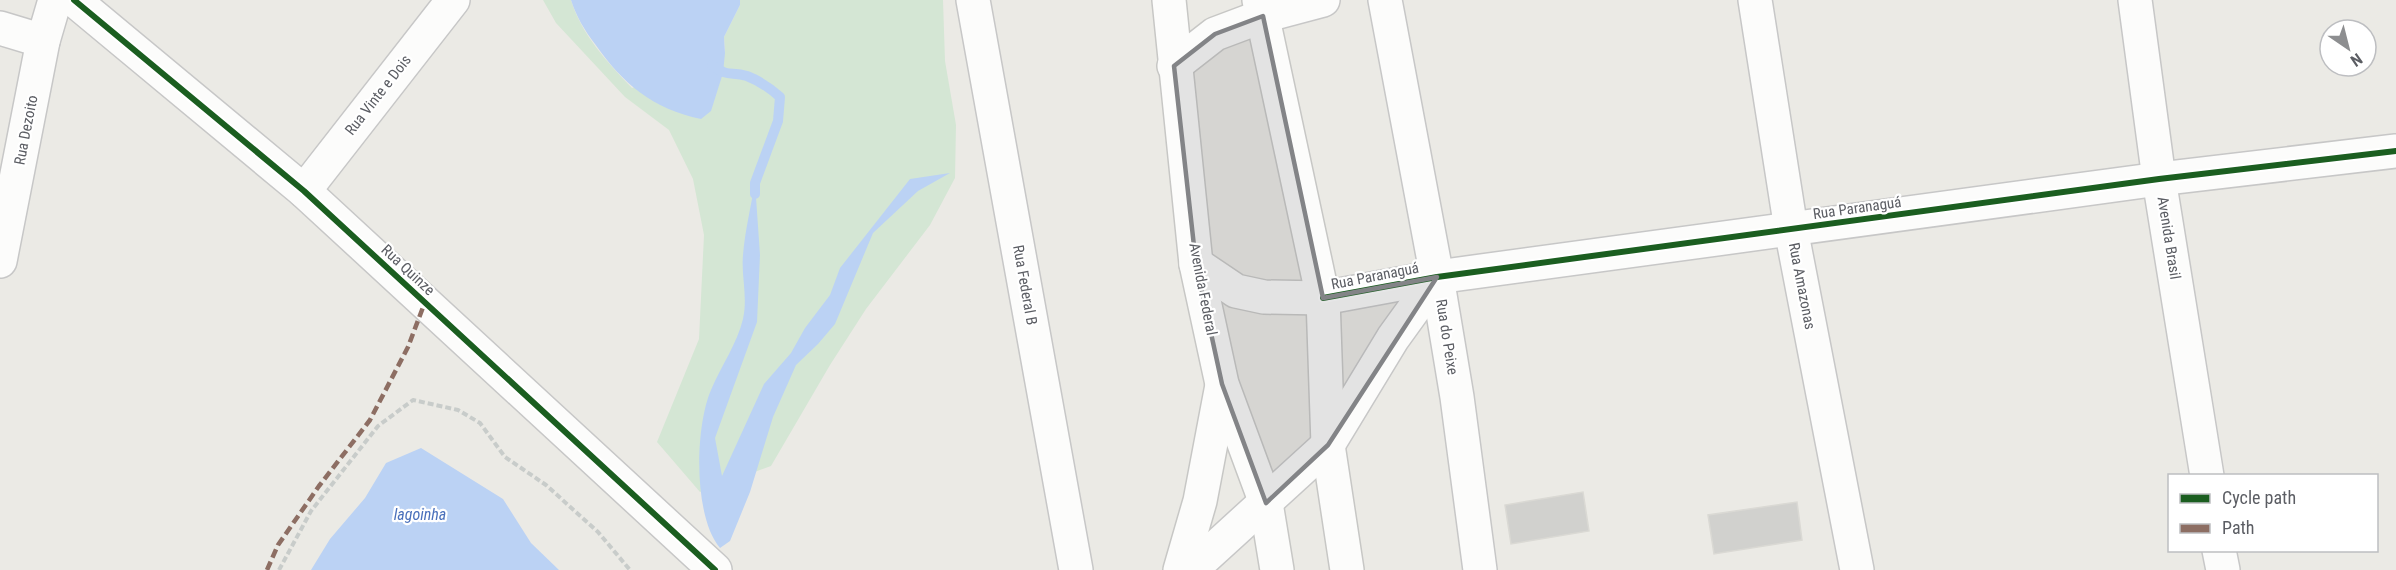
<svg xmlns="http://www.w3.org/2000/svg" width="2396" height="570" font-family="'Roboto Condensed',sans-serif">
<style>
.green{fill:#d4e6d4}
.water{fill:#bbd2f4}
.lines{fill:none;stroke-linecap:round;stroke-linejoin:round}
.stream{stroke:#bbd2f4;stroke-width:10}
.building{fill:#d1d1ce;stroke:#dad9d4;stroke-width:1.5}
.street-casing{stroke:#c7c7c7;stroke-width:36}
.secondary-casing{stroke:#c7c7c5;stroke-width:36}
.path{stroke:#c8ccca;stroke-width:4;stroke-dasharray:6 3;stroke-linecap:butt}
.street{stroke:#fcfcfb;stroke-width:33}
.secondary{stroke:#fcfcfb;stroke-width:33}
.quiet{stroke:#8d6e63;stroke-width:4.5;stroke-dasharray:9 4.5;stroke-linecap:butt}
.cycleway-casing{stroke:#fff;stroke-width:10}
.cycleway{stroke:#1b5e20;stroke-width:6}
.marked{fill:#838487;fill-opacity:0.2;stroke:#838487;stroke-width:4.5;stroke-linejoin:round}
.labels{text-anchor:middle;dominant-baseline:central;stroke-width:4.5;stroke-linejoin:round;paint-order:stroke}
.street-label{font-size:15px;fill:#5b5d63;stroke:#fff}
.water-label{font-size:16px;font-style:italic;fill:#4a70bb;stroke:#fff}
</style>
<rect width="100%" height="100%" fill="#ebeae5"/>
<path class="green" d="M543 0H571C581 34 608 63 632 88L725 53 724 37 740 5V0H943L945 61 956 125 955 178 930 225 866 309 830 365 771 466 700 492 657 442 699 339 704 235 693 179 669 130 625 97 556 23Z"/>
<g class="water">
<path d="M571 0H740V5L724 37 725 53 723 73 711 111 701 119C653 109 623 84 595 44 585 31 576 16 571 0Z"/>
<path d="M950 173 918 191 873 233 835 324 818 344 796 365 773 417 750 492 730 541 720 548C693 516 695 427 711 390 721 366 737 344 743 319 748 297 741 276 743 255 745 231 751 206 755 183L760 255 757 322 715 438 722 476 764 384 791 353 805 328 830 295 840 268 910 179Z"/>
<path d="M421 448 503 499 531 543 559 570H311L330 539 365 498 386 463Z"/>
</g>
<g class="lines">
<path class="stream" d="M712 65C729 78 730 71 747 76 760 81 770 88 780 97L778 121 755 183V194"/>
</g>
<g class="building">
<path d="M1583 492 1589 531 1511 544 1505 505Z"/>
<path d="M1797 502 1802 540 1714 554 1708 515Z"/>
</g>
<g class="lines">
<g class="street-casing">
<g id="street">
<path d="M74 0 304 191 715 570"/>
<path d="M973 0 1076 570"/>
<path d="M1385 0 1437 277 1457 397 1480 570"/>
<path d="M1755 0 1791 229 1857 570"/>
<path d="M2135 0 2159 179 2207 476"/>
<path d="M1263 16 1323 0"/>
<path d="M0 28 43 41"/>
<path d="M304 191 453 0"/>
<path d="M0 261 43 41 55 0"/>
<path d="M1323 298 1437 277 2159 179 2396 151"/>
<path d="M2219 550 2223 570"/>
<path d="M1191 570 1328 445 1393 338 1437 277"/>
</g>
</g>
<g class="secondary-casing">
<g id="secondary">
<path d="M1169 0 1196 264 1222 384 1266 503 1277 570"/>
<path d="M1259 0 1323 298 1328 445 1347 570"/>
<path d="M1174 66 1215 34 1263 16"/>
<path d="M1196 264 1236 291 1264 297 1323 298"/>
<path d="M1180 570 1200 501 1222 385"/>
</g>
</g>
<path class="path" d="M279 570 311 511 378 426 413 400 458 410 480 423 505 457 546 485 598 532 630 570"/>
<use href="#street" class="street"/>
<use href="#secondary" class="secondary"/>
<path class="quiet" d="M267 570 278 545 319 486 370 420 408 347 425 302"/>
<g class="cycleway-casing">
<g id="cycleway">
<path d="M74 0 304 191 715 570"/>
<path d="M1323 298 1437 277 2159 179 2396 151"/>
</g>
</g>
<use href="#cycleway" class="cycleway"/>
</g>
<path class="marked" d="M1263 16 1323 298 1437 277 1328 445 1266 503 1222 384 1196 264 1174 66 1215 34Z"/>
<g class="labels">
<g class="street-label">
<text transform="translate(378 95) rotate(-52)">Rua Vinte e Dois</text>
<text transform="translate(26 130) rotate(-79)">Rua Dezoito</text>
<text transform="translate(1857 208) rotate(-8)">Rua Paranaguá</text>
<text transform="translate(2169 238) rotate(81)">Avenida Brasil</text>
<text transform="translate(408 270) rotate(43)">Rua Quinze</text>
<text transform="translate(1375 276) rotate(-11)">Rua Paranaguá</text>
<text transform="translate(1025 285) rotate(80)">Rua Federal B</text>
<text transform="translate(1802 286) rotate(79)">Rua Amazonas</text>
<text transform="translate(1203 289) rotate(79)">Avenida Federal</text>
<text transform="translate(1447 337) rotate(81)">Rua do Peixe</text>
</g>
<g class="water-label">
<text x="420" y="514">lagoinha</text>
</g>
</g>
<rect x="2168" y="474" width="210" height="78" fill="#ffffff" stroke="#bdbec1" stroke-width="1.5"/>
<rect x="2180" y="494" width="30" height="9" fill="#1b5e20" stroke="#bdbec1" stroke-width="1.5"/>
<text x="2222" y="504" font-size="18" fill="#5b5d63">Cycle path</text>
<rect x="2180" y="524" width="30" height="9" fill="#8d6e63" stroke="#bdbec1" stroke-width="1.5"/>
<text x="2222" y="534" font-size="18" fill="#5b5d63">Path</text>
<g transform="translate(2348 48) rotate(145)"><circle r="28" fill="#ffffff" stroke="#bdbec1" stroke-width="1.5"/>
<path d="M0-4.5L10 22L0 15L-10 22Z" fill="#8d8e90"/>
<text y="-9" font-size="16" font-weight="bold" text-anchor="middle" fill="#5b5d63">N</text>
</g>
</svg>
